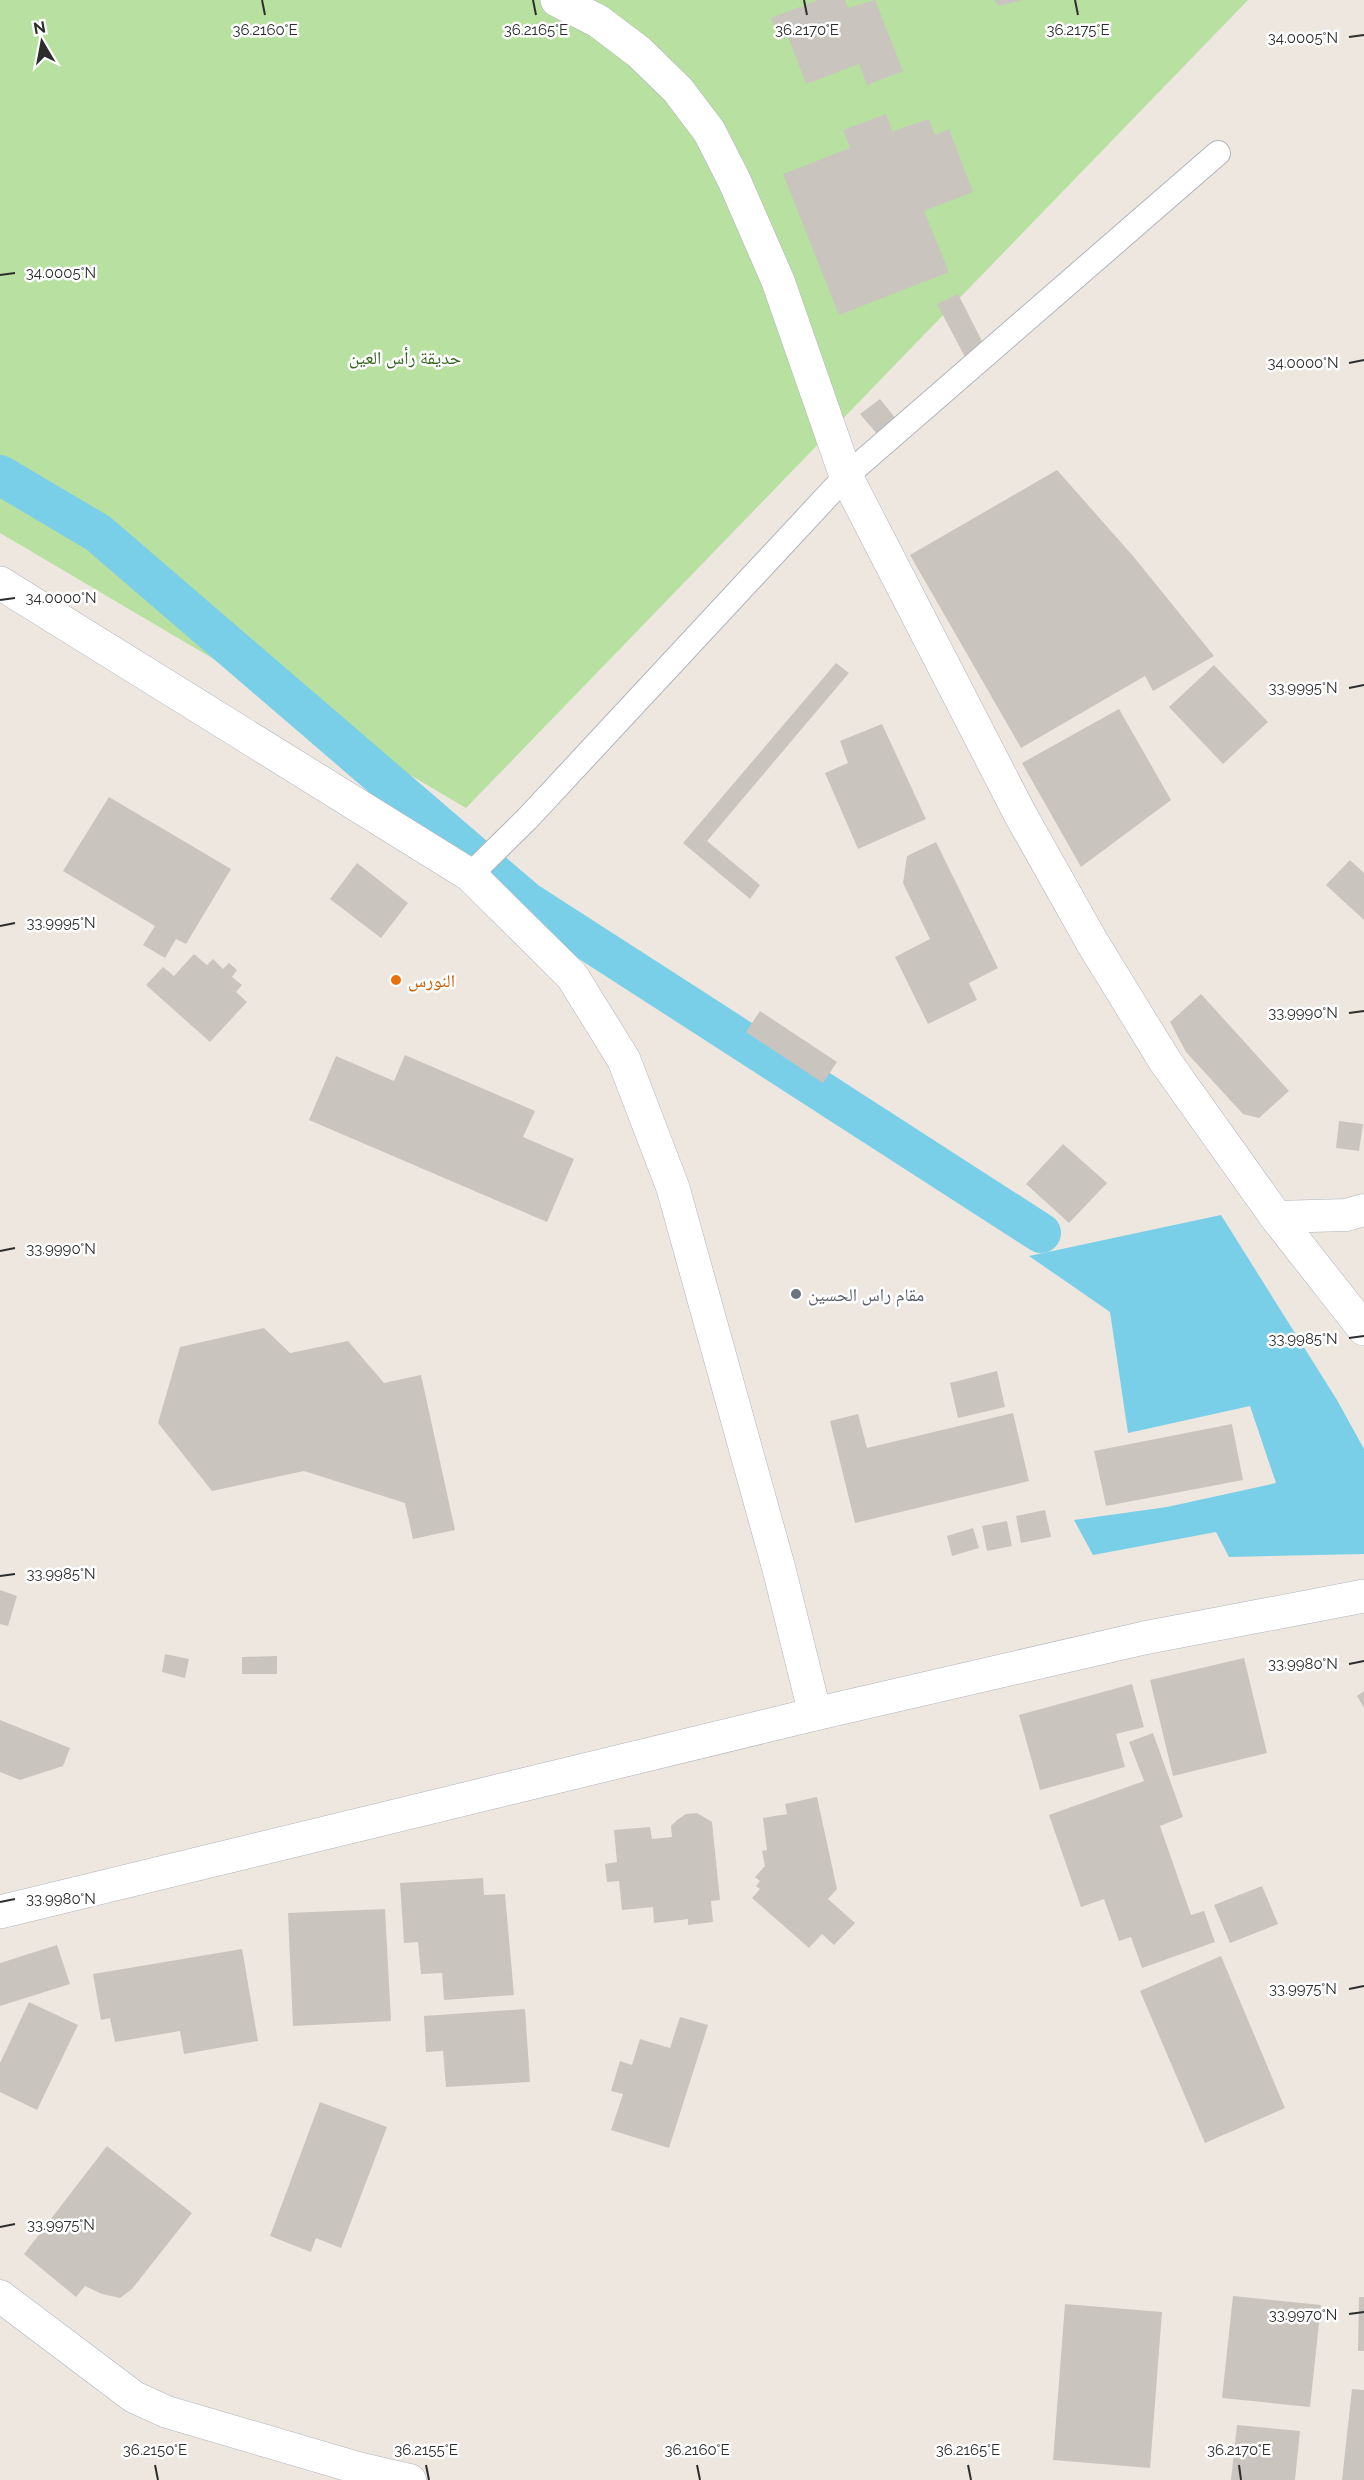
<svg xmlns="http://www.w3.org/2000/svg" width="1364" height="2480" font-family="Raleway,'Noto Naskh Arabic',sans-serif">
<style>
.green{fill:#b8e0a0}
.water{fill:#7acfe8}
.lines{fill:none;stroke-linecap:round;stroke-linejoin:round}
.canal{stroke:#7acfe8;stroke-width:40}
.building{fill:#c9c5be}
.pedestrian-casing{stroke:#b0b3bc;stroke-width:26}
.minor-casing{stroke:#b0b3bc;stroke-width:33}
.tertiary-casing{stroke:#b0b3bc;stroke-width:34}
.pedestrian{stroke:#fff;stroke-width:24}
.minor{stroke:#fff;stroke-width:32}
.tertiary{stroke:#fff;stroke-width:33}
.ticks{fill:none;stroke:#2d2d2d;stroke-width:2}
.food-dot{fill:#e8710a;stroke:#fff;stroke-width:2}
.worship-dot{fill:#6b7280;stroke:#fff;stroke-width:2}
.labels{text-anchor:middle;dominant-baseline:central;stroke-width:5;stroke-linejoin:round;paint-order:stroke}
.park-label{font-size:18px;fill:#31671f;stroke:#fff}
.food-label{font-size:18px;fill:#c56008;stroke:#fff;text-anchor:start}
.worship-label{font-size:18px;fill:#5b616d;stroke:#fff;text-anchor:start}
.ticks-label{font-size:15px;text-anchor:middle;fill:#2d2d2d;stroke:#fff;stroke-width:5;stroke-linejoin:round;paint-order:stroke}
</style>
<rect width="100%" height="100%" fill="#ede7e0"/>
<path class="green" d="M0 0H1248L466 808 0 533Z"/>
<path class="water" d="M1221 1215 1337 1400 1364 1449V1554L1229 1557 1216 1532 1093 1555 1074 1520 1167 1507 1276 1483 1250 1406 1128 1433 1110 1312 1029 1256Z"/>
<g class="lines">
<path class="canal" d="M0 475 98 533 526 901 1041 1233"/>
</g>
<g class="building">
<path d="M818 0H845L848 8 875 0 903 71 867 85 859 64 806 84 788 37 779 40 771 18Z"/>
<path d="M994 0H1023L998 6Z"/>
<path d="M886 114 903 159 893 131 929 119 935 135 949 129 973 192 924 211 949 272 839 315 783 174 850 148 843 130Z"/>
<path d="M958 294 985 347 965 357 937 304Z"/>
<path d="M880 399 897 420 878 435 860 414Z"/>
<path d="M1057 470 1133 556 1214 656 1153 691 1145 676 1021 748 910 555Z"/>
<path d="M836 663 849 673 707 841 760 885 750 899 683 843Z"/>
<path d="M1214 665 1268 722 1223 764 1169 707Z"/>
<path d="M1119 709 1171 800 1081 867 1022 763Z"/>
<path d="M882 724 926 819 858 849 825 773 848 763 840 741Z"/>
<path d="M109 797 231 869 186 944 176 939 165 958 143 945 155 926 63 871Z"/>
<path d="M936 842 998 968 969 983 977 1000 928 1024 895 957 930 939 903 883 907 856Z"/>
<path d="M1350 860 1364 873V920L1326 885Z"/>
<path d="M357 863 408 903 381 938 330 899Z"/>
<path d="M194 954 207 965 213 959 223 969 229 963 237 970 232 977 242 985 236 992 247 1002 210 1042 146 985 163 967 174 976Z"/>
<path d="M1201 994 1289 1091 1259 1118 1243 1114 1186 1052 1170 1022Z"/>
<path d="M760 1011 837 1062 823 1083 746 1032Z"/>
<path d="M405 1055 535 1111 523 1137 574 1159 547 1222 309 1120 336 1056 394 1081Z"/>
<path d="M1339 1121 1363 1124 1359 1151 1336 1148Z"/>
<path d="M1063 1144 1107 1183 1069 1223 1026 1184Z"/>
<path d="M264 1328 290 1353 348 1341 384 1383 421 1375 455 1530 413 1539 405 1503 304 1471 212 1491 158 1423 180 1347Z"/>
<path d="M997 1371 1005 1407 958 1418 950 1383Z"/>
<path d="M1013 1413 1029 1481 855 1523 830 1421 858 1414 867 1448Z"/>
<path d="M1232 1424 1243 1480 1106 1506 1094 1451Z"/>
<path d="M1045 1510 1051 1537 1021 1543 1016 1516Z"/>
<path d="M1007 1521 1012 1546 987 1551 982 1526Z"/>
<path d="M973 1528 979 1548 952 1556 947 1536Z"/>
<path d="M0 1590 17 1596 8 1626 0 1624Z"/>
<path d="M165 1654 189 1659 185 1678 162 1672Z"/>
<path d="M277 1656V1674H242V1657Z"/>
<path d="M1244 1658 1267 1753 1173 1776 1150 1680Z"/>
<path d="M1132 1684 1144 1727 1116 1734 1125 1767 1040 1790 1019 1715Z"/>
<path d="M1364 1691V1708L1357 1696Z"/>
<path d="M0 1720 70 1748 63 1766 20 1780 0 1772Z"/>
<path d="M1153 1733 1183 1817 1160 1826 1191 1915 1204 1911 1215 1942 1142 1968 1131 1937 1119 1941 1104 1899 1081 1907 1049 1815 1144 1781 1129 1742Z"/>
<path d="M817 1797 837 1889 828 1899 855 1923 834 1945 822 1934 809 1948 752 1898 760 1889 756 1886 760 1881 755 1877 765 1866 762 1851 767 1850 763 1818 787 1814 785 1804Z"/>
<path d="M697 1813 712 1822 720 1900 711 1901 713 1922 688 1925V1919L654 1923 653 1907 622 1910 619 1881 607 1882 605 1864 617 1862 614 1830 650 1827 652 1839 672 1837 671 1826 677 1820 686 1814Z"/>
<path d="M483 1878 484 1895 505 1894 514 1995 444 2000 442 1973 421 1974 418 1942 404 1943 400 1883Z"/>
<path d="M1262 1886 1278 1924 1230 1943 1214 1905Z"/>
<path d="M385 1909 391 2021 293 2026 288 1913Z"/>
<path d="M57 1945 70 1984 0 2006V1963Z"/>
<path d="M242 1949 258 2041 184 2054 180 2031 115 2042 110 2018 101 2020 93 1974Z"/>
<path d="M1221 1956 1285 2108 1205 2143 1140 1991Z"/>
<path d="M29 2002 78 2025 37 2110 0 2092V2063Z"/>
<path d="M525 2009 530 2082 446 2087 443 2051 426 2052 424 2016Z"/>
<path d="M680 2017 708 2025 669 2148 611 2130 623 2094 611 2091 620 2061 632 2065 640 2039 670 2048Z"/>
<path d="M320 2102 387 2127 341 2248 316 2238 311 2252 270 2236Z"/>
<path d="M107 2146 192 2213 132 2289 120 2298 102 2294 85 2286 76 2297 24 2254Z"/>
<path d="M1233 2296 1321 2305 1310 2407 1222 2398Z"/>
<path d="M1359 2297H1364V2351H1358Z"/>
<path d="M1065 2304 1162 2312 1150 2468 1053 2460Z"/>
<path d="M1352 2389 1364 2390V2480H1342Z"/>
<path d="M1237 2425 1300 2431 1295 2480H1231Z"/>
</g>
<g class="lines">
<g class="pedestrian-casing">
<path id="pedestrian" d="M470 875 527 819 846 476 1218 153"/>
</g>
<g class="minor-casing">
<g id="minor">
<path d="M1276 1217 1346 1215 1364 1210"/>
<path d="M0 2296 134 2397 167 2412 358 2468 410 2480"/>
</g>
</g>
<g class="tertiary-casing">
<g id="tertiary">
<path d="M557 0 598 21 639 52 678 90 709 131 734 180 778 281 846 476 1019 812 1092 942 1165 1061 1276 1217 1364 1329"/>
<path d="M0 583 470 875 572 976 624 1060 673 1188 779 1569 815 1714"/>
<path d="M0 1912 815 1714 1144 1638 1364 1596"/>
</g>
</g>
<use href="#pedestrian" class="pedestrian"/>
<use href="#minor" class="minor"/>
<use href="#tertiary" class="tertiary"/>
</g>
<path class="ticks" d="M262 0 265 15M533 0 536 15M804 0 807 15M1075 0 1078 15M1349 37 1364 35M0 275 15 273M1349 363 1364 360M0 600 15 598M1349 688 1364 685M0 926 15 923M1349 1013 1364 1011M0 1251 15 1248M1349 1338 1364 1336M0 1576 15 1574M1349 1664 1364 1661M0 1902 15 1899M1349 1989 1364 1986M0 2227 15 2224M1349 2314 1364 2312M155 2465 158 2480M426 2465 429 2480M697 2465 700 2480M968 2465 971 2480M1239 2465 1241 2480"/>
<circle class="food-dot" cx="396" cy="980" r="6"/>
<circle class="worship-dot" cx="796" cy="1294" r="6"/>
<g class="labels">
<g class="park-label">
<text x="405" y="357">حديقة رأس العين</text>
</g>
<g class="food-label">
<text x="408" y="980">النورس</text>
</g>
<g class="worship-label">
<text x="808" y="1294">مقام راس الحسين</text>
</g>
</g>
<g class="ticks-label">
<text x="265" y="35">36.2160°E</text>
<text x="536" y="35">36.2165°E</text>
<text x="807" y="35">36.2170°E</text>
<text x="1078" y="35">36.2175°E</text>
<text x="1303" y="43">34.0005°N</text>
<text x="61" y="278">34.0005°N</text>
<text x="1303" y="368">34.0000°N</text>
<text x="61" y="603">34.0000°N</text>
<text x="1303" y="693">33.9995°N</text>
<text x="61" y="928">33.9995°N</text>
<text x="1303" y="1018">33.9990°N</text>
<text x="61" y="1254">33.9990°N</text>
<text x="1303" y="1344">33.9985°N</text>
<text x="61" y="1579">33.9985°N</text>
<text x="1303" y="1669">33.9980°N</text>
<text x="61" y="1904">33.9980°N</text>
<text x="1303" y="1994">33.9975°N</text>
<text x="61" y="2230">33.9975°N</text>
<text x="1303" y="2320">33.9970°N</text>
<text x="155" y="2455">36.2150°E</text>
<text x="426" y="2455">36.2155°E</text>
<text x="697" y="2455">36.2160°E</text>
<text x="968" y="2455">36.2165°E</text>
<text x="1239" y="2455">36.2170°E</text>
</g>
<g transform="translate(42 42) rotate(350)" stroke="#ffffff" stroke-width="4.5" paint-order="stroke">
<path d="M0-4.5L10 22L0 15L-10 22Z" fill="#2d2d2d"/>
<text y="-9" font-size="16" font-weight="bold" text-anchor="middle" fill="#2d2d2d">N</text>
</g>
</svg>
